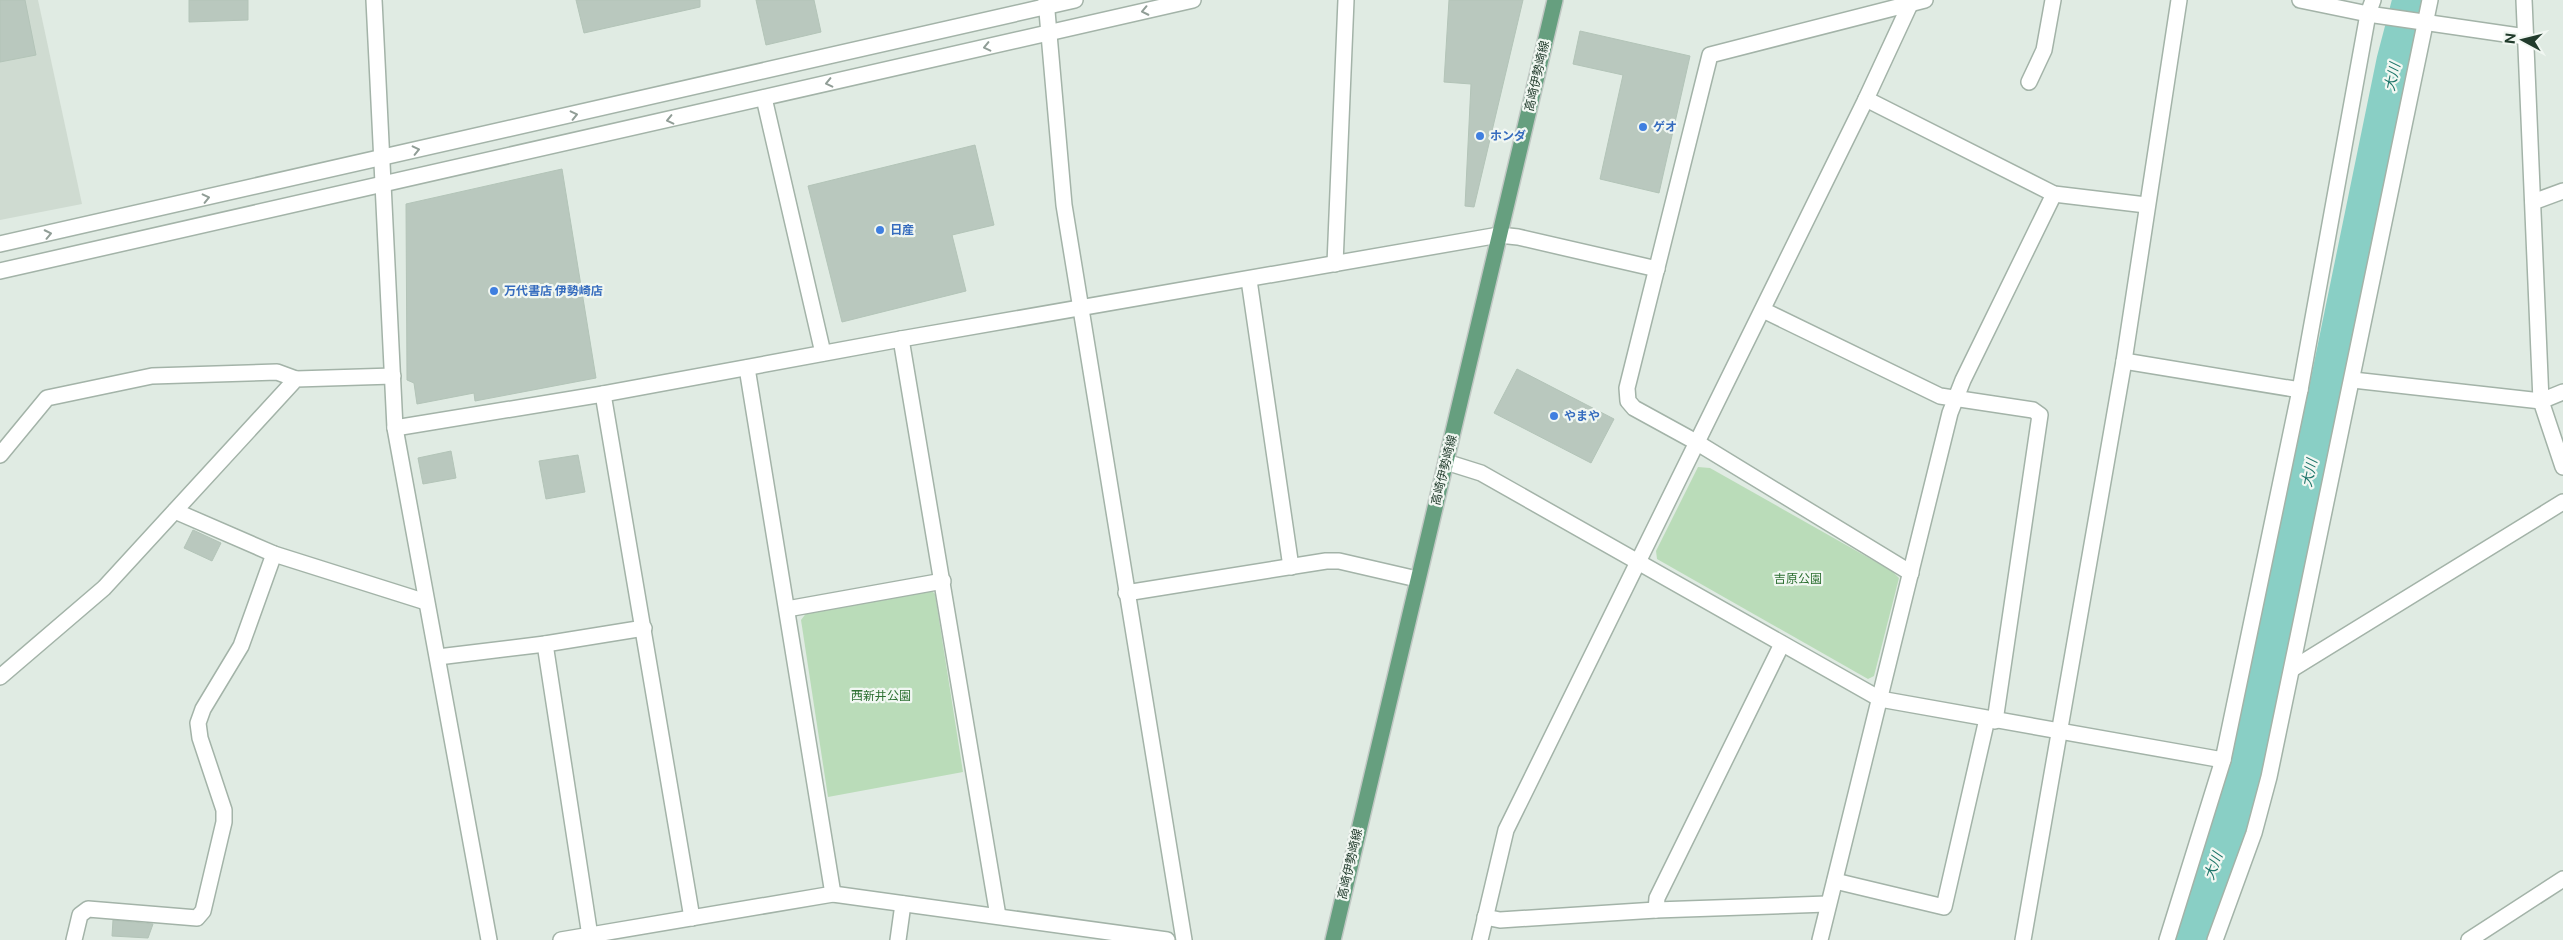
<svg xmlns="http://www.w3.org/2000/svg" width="2563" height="940" font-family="'Public Sans','Noto Sans JP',sans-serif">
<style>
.built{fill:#cfdbd1}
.green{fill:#badcb9}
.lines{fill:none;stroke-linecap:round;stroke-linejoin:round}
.river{stroke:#89cfc5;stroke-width:39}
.building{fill:#b9c8be;stroke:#b3c4b8}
.minor-casing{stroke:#a3b3a8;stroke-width:18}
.major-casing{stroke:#c1c8c4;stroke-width:18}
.minor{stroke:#fff;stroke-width:15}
.major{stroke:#669f7f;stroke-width:15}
.oneway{stroke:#909d96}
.shop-dot{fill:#3f7fe0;stroke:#f1f7f2;stroke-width:2}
.labels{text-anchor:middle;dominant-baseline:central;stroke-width:4.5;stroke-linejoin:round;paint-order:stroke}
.street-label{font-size:12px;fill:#213b2c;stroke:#f1f7f2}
.shop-label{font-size:12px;font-weight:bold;fill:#366cbe;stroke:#f1f7f2;text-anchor:start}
.park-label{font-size:12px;fill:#2d7032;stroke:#f1f7f2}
.water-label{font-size:14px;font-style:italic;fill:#1d7569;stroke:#f1f7f2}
</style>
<rect width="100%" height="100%" fill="#e0ebe3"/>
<path class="built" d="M0 0H38L82 204 0 220Z"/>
<g class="green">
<path d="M1698 467 1710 468 1892 571 1899 578 1874 676 1868 679 1657 559 1656 551Z"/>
<path d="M930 589 935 594 963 772 828 797 801 620 807 612Z"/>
</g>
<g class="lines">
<path class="river" d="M2186 940 2243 784 2283 590 2316 450 2396 61 2412 0"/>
</g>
<g class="building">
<path d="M0 0H25L36 55 0 62Z"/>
<path d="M189 0H248V20L189 22Z"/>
<path d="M576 0H700V7L584 33Z"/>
<path d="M756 0H814L821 32 766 45Z"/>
<path d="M1449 0H1523L1474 207 1465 206 1471 84 1444 82Z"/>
<path d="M1580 31 1690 56 1659 193 1600 179 1623 75 1573 64Z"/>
<path d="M975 145 994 225 952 235 966 291 842 322 808 186Z"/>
<path d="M562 169 596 378 475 401 474 393 417 404 414 383 407 380 406 204Z"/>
<path d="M1517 369 1614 419 1591 463 1494 413Z"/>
<path d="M451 451 456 478 423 484 418 458Z"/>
<path d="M578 455 585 492 546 499 539 461Z"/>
<path d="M193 530 221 543 212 561 184 548Z"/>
<path d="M113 920 153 924 148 938 112 936Z"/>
</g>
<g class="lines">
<g class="minor-casing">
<g id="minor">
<path d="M374 0 395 428 489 940"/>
<path d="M1046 0 1064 205 1184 940"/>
<path d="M2300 0 2368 14 2526 37"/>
<path d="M2524 0 2541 401 2563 392"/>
<path d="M2029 82 2044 50 2053 0"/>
<path d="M764 98 823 353"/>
<path d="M1866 99 2054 194 2146 205"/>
<path d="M2533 202 2563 191"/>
<path d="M0 244 1075 0"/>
<path d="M1335 264 1346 0"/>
<path d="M0 271 1193 0"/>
<path d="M1249 280 1291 567"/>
<path d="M1763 310 1940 396 2033 410 2040 415 1995 721"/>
<path d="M901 339 998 916"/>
<path d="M2124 361 2300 390"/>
<path d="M747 368 833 894"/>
<path d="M2353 380 2541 401 2563 467"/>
<path d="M603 394 692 918"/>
<path d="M395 428 603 394 901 339 1499 235 1518 237 1657 269"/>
<path d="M0 455 47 398 152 376 277 372 296 379"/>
<path d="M1446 462 1481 473 1880 699 2223 760"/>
<path d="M175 511 274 554 426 602"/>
<path d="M1911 573 1696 442 1634 408 1628 401 1627 388 1710 55 1925 0"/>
<path d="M1126 593 1326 561H1339L1417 579"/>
<path d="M787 609 943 581"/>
<path d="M545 644 590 936"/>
<path d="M438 657 545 644 644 628"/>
<path d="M2292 669 2563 502"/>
<path d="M0 677 104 588 296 379 393 376"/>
<path d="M1835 881 1944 907 1987 719"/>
<path d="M1656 910 1657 898 1782 644"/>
<path d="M1485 917 1500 920 1656 910 1827 904"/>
<path d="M74 940 80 915 88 909 197 918 203 911 224 822V810L200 738 198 723 203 709 241 646 274 554"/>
<path d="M561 940 833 894 1167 940"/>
<path d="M898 940 903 904"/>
<path d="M1480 940 1506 830 1866 99 1912 0"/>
<path d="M1820 940 1950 413 1963 380 2054 194"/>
<path d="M2023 940 2124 361 2179 0"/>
<path d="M2167 940 2223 760 2300 390 2368 14 2373 0"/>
<path d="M2215 940 2254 833 2269 777 2430 0"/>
<path d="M2469 940 2563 879"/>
</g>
</g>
<g class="major-casing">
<path id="major" d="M1333 940 1555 0"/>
</g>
<use href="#minor" class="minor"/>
<use href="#major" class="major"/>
</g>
<defs><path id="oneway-chevron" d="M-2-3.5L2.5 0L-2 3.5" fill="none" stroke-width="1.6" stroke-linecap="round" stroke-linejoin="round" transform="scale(1.25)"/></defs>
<g class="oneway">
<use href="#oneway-chevron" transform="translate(1145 11) rotate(168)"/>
<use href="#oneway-chevron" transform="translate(987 47) rotate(167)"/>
<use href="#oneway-chevron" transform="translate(829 83) rotate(167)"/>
<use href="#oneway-chevron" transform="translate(574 115) rotate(-13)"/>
<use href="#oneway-chevron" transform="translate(670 120) rotate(167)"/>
<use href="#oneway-chevron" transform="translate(416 150) rotate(-13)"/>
<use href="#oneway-chevron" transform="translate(206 198) rotate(-13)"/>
<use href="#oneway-chevron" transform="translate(48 234) rotate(-12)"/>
</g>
<g class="shop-dot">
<circle cx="1643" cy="127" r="5"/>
<circle cx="1480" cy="136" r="5"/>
<circle cx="880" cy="230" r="5"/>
<circle cx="494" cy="291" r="5"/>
<circle cx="1554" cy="416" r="5"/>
</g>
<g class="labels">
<g class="street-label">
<text transform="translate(1537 76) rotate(-77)">高崎伊勢崎線</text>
<text transform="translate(1444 470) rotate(-76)">高崎伊勢崎線</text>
<text transform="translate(1350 864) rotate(-77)">高崎伊勢崎線</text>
</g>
<g class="shop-label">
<text x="1653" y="127">ゲオ</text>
<text x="1490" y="136">ホンダ</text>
<text x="890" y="230">日産</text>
<text x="504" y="291">万代書店 伊勢崎店</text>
<text x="1564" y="416">やまや</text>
</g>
<g class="park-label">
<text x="1798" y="579">吉原公園</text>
<text x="881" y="696">西新井公園</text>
</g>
<g class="water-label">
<text transform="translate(2392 77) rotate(-78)">大川</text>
<text transform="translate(2309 473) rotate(-78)">大川</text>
<text transform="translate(2213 866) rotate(-70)">大川</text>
</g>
</g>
<g transform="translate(2523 40) rotate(277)" stroke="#f1f7f2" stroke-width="4" paint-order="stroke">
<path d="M0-4L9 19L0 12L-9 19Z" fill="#213b2c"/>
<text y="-8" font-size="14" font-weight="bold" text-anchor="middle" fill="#213b2c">N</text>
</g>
</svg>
